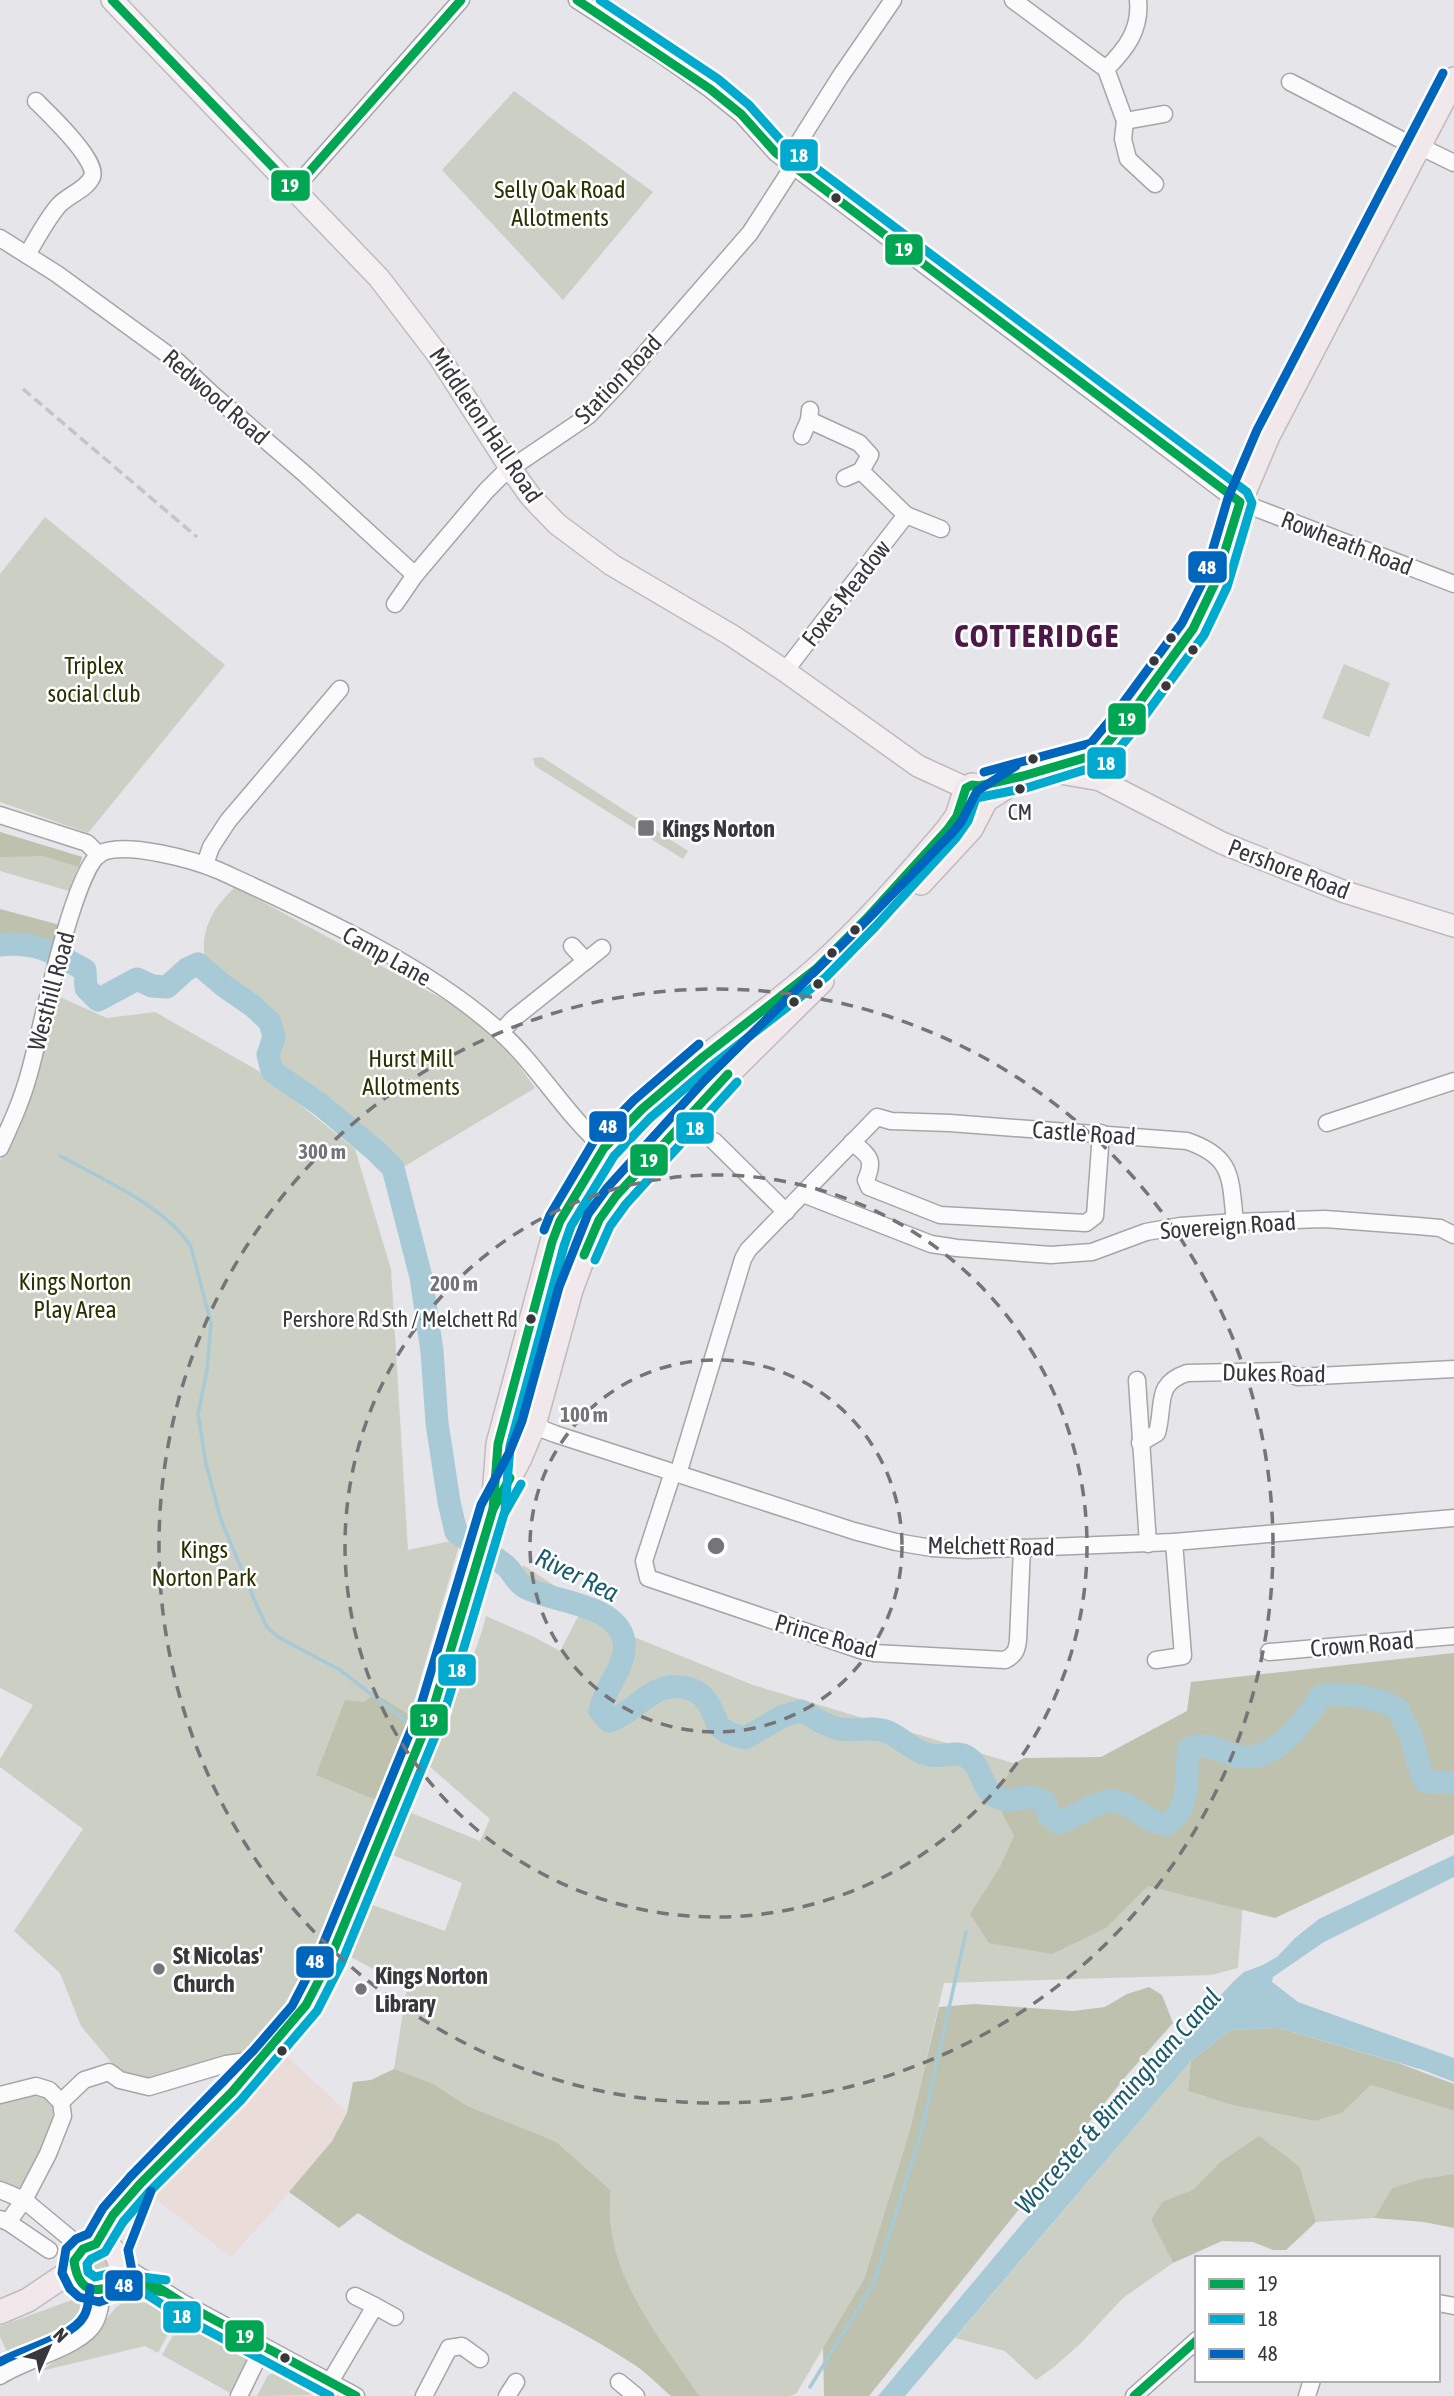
<svg xmlns="http://www.w3.org/2000/svg" width="1454" height="2396" font-family="'Asap Condensed',sans-serif">
<style>
.education{fill:#e9dcd9}
.green{fill:#ccd0c4}
.forest{fill:#bdc1ae}
.water{fill:#a7cad6}
.lines{fill:none;stroke-linecap:round;stroke-linejoin:round}
.stream{stroke:#a7cad6;stroke-width:3.5}
.river{stroke:#a7cad6;stroke-width:23}
.minor-casing{stroke:#a6a6aa;stroke-width:19}
.major-casing{stroke:#c1babd;stroke-width:24}
.highway-casing{stroke:#c1babd;stroke-width:26}
.minor{stroke:#fbfbfc;stroke-width:16}
.major{stroke:#f4f0f2;stroke-width:21}
.highway{stroke:#f0e8eb;stroke-width:23}
.rail{stroke:#c5c5c5;stroke-width:3.5;stroke-dasharray:10 5;stroke-linecap:butt}
.bus-1-casing{stroke:#fff;stroke-width:14}
.bus-2-casing{stroke:#fff;stroke-width:14}
.bus-3-casing{stroke:#fff;stroke-width:14}
.bus-1{stroke:#00a651;stroke-width:9}
.bus-2{stroke:#00a9ce;stroke-width:9}
.bus-3{stroke:#0065bd;stroke-width:9}
.ring{fill:none;stroke:#757579;stroke-width:3.5;stroke-dasharray:12 9}
.bus-dot{fill:#38383c;stroke:#fff;stroke-width:2.5}
.poi-dot{fill:#757579;stroke:#fff;stroke-width:2.5}
.labels{text-anchor:middle;dominant-baseline:central;stroke-width:5;stroke-linejoin:round;paint-order:stroke}
.bus-label{font-size:22px;fill:#38383c;stroke:#fff}
.park-label{font-size:24px;fill:#2b3200;stroke:#fff}
.street-label{font-size:24px;fill:#38383c;stroke:#fff}
.poi-label{font-size:24px;font-weight:bold;fill:#38383c;stroke:#fff;text-anchor:start}
.water-label{font-size:26px;font-style:italic;fill:#1b5c6d;stroke:#fff}
.district-label{font-size:32px;font-weight:bold;letter-spacing:2px;fill:#4c1847;stroke:#fff}
.centre{fill:#757579;stroke:#fff;stroke-width:3.5}
.ring-label{font-size:21px;text-anchor:middle;font-weight:bold;fill:#757579;stroke:#fff;stroke-width:5;stroke-linejoin:round;paint-order:stroke}
.line-badge{stroke:#fff;stroke-width:2.5}
.badge-label{font-size:19px;text-anchor:middle;font-weight:bold;fill:#fff}
</style>
<rect width="100%" height="100%" fill="#e5e5ea"/>
<path class="education" d="M285 2055 347 2112 332 2141 272 2212 231 2257 147 2192Z"/>
<g class="green">
<path d="M514 91 653 192 563 300 442 170Z"/>
<path d="M45 517 225 665 88 833 0 802V574Z"/>
<path d="M1344 664 1390 683 1369 737 1322 718Z"/>
<path d="M542 757 688 851 683 859 535 766 533 758Z"/>
<path d="M0 832 82 857 69 891 0 871Z"/>
<path d="M235 887 448 1002 496 1034 535 1088 400 1169 372 1139 277 1064C276 1050 283 1035 275 1021 261 999 235 990 214 976 207 971 204 961 204 952 203 923 215 907 235 887Z"/>
<path d="M55 995 107 1018 155 1012 257 1070 355 1149 391 1269 408 1550 451 1541 460 1542 410 1715 378 1801 349 1868 323 1955 302 1999 261 2057 146 2082 121 2074 81 2026 60 1973 14 1931 83 1829 0 1767V1759L33 1705 0 1688V1161L37 1078 50 1006Z"/>
<path d="M523 1565 629 1635 753 1685 1050 1774 1247 1851 1238 1968 1211 1975 944 1983 909 2133 864 2279 796 2394 789 2396H679L560 2278 394 2069 407 1987 345 1954 367 1903 445 1931 462 1883 390 1854 409 1812 480 1841 490 1819 429 1766C445 1715 473 1668 486 1616L534 1637 560 1651 581 1611 553 1606 516 1588Z"/>
<path d="M1191 2061 1188 2091 1232 2105 1315 2121 1342 2113 1371 2085 1454 2111V2174L1421 2179 1392 2188 1374 2218 1316 2222 1300 2167 1258 2137 1220 2162 1194 2189 1162 2202 1151 2220 1173 2263 1123 2298 1081 2343 1054 2367 1036 2380 1005 2351 955 2338Z"/>
<path d="M34 2091 46 2094 58 2118 20 2191 0 2183V2101Z"/>
<circle cx="97" cy="2267" r="11"/>
<path d="M72 2300 79 2302 86 2313C83 2322 76 2329 69 2335L12 2362 0 2337V2326Z"/>
<path d="M125 2302 149 2303 178 2315 158 2353 145 2346 41 2371 98 2330 116 2307Z"/>
<path d="M181 2321 249 2360 232 2394 162 2355Z"/>
<path d="M277 2372 322 2395 257 2396 268 2375Z"/>
</g>
<g class="forest">
<path d="M0 832 82 857 79 867 43 856 0 857Z"/>
<path d="M0 909 60 925 47 956 0 952Z"/>
<path d="M1454 1653V1834L1275 1918 1148 1886 1106 1928 1052 1954 989 1943 970 1914 1000 1867 1014 1836 994 1797 1015 1763 1024 1758 1101 1757 1187 1711 1191 1682Z"/>
<path d="M375 1694 410 1715 378 1801 316 1775 345 1700 364 1702Z"/>
<path d="M1149 1987 1162 1995 1173 2023 1127 2075 869 2396H824L823 2348 864 2279 909 2133 939 2007 974 2004 1073 2011 1105 2007 1127 1994Z"/>
<path d="M1279 2028 1398 2063 1454 2084V2111L1371 2085 1342 2113 1315 2121 1232 2105 1188 2091 1191 2061 1230 2030Z"/>
<path d="M394 2069 433 2084 467 2106 556 2142 610 2190C610 2202 609 2216 611 2228 619 2291 665 2345 699 2396H671C658 2385 645 2371 630 2362 543 2305 443 2271 358 2213L339 2228 289 2192 332 2141 347 2113 353 2082 371 2080Z"/>
<path d="M1259 2136 1300 2167 1316 2222 1286 2250H1273L1253 2242 1222 2241 1173 2263 1151 2220 1162 2202 1194 2189 1220 2162Z"/>
<path d="M1454 2174V2228L1424 2222 1374 2218 1392 2188 1421 2179Z"/>
</g>
<path class="water" d="M1454 1855V1877L1324 1942 1273 1977 1272 1982 1298 2002 1454 2058V2082L1423 2070 1279 2028 1230 2030 1191 2061 905 2396H878L1149 2072 1233 1982 1244 1972 1263 1965 1277 1957 1295 1938 1319 1919Z"/>
<g class="lines">
<g class="stream">
<path d="M60 1156C99 1177 168 1208 191 1247L211 1323 207 1370 198 1414 206 1464 221 1520 257 1606 267 1627 278 1637 340 1670 406 1721"/>
<path d="M810 2387 874 2283 921 2133 966 1932"/>
</g>
<path class="river" d="M0 945C37 941 54 953 85 970L86 988 98 1000 137 979 152 986 167 987 187 969 198 964 224 986 253 1006 270 1022 274 1037 268 1055 272 1071 321 1105 376 1151 393 1168 421 1277 432 1351 437 1423 449 1502 456 1532C472 1543 490 1553 506 1566 512 1571 516 1581 523 1586 550 1603 617 1602 624 1641 628 1666 604 1686 600 1711L609 1721C635 1713 651 1682 682 1687 698 1689 707 1698 713 1713 716 1718 716 1724 720 1727 727 1734 736 1736 745 1738L783 1716 801 1711C812 1716 823 1724 835 1728 851 1733 871 1725 888 1732 904 1739 913 1752 930 1755 942 1758 957 1750 967 1757 984 1767 980 1791 999 1798 1018 1806 1020 1790 1045 1802L1048 1814 1059 1823C1074 1817 1096 1802 1111 1801 1132 1800 1146 1825 1168 1824 1193 1805 1184 1776 1189 1749 1207 1740 1218 1752 1236 1756 1275 1764 1302 1724 1321 1696 1345 1692 1375 1697 1397 1708L1411 1735 1421 1773 1426 1782 1454 1783"/>
<g class="minor-casing">
<g id="minor">
<path d="M577 0 662 55 710 89 741 114 776 153 1230 496 1253 507 1454 584"/>
<path d="M1013 0 1106 69 1125 121 1123 139 1128 159 1155 184"/>
<path d="M1106 69C1126 49 1141 30 1138 0"/>
<path d="M1290 82 1417 148"/>
<path d="M1125 121 1164 114"/>
<path d="M1419 146 1454 163"/>
<path d="M787 161 840 77 893 0"/>
<path d="M294 189 461 0"/>
<path d="M0 238 57 274 178 362 212 394 306 475 415 575"/>
<path d="M27 255C37 238 46 220 59 205 68 195 86 190 92 177 99 161 48 113 36 101"/>
<path d="M802 436 809 420"/>
<path d="M845 478 861 471"/>
<path d="M906 515 941 529"/>
<path d="M395 604 415 575 486 491 504 473 588 416 621 381 750 233 794 165"/>
<path d="M785 671 906 515 861 471 870 455 859 443 809 420 810 410"/>
<path d="M0 815 87 843 99 855"/>
<path d="M205 864 211 847 228 821 340 689"/>
<path d="M572 946 586 961"/>
<path d="M501 1032 513 1019 602 948"/>
<path d="M1327 1123 1454 1081"/>
<path d="M714 1141 786 1212"/>
<path d="M852 1142C869 1156 875 1159 866 1180L869 1187 940 1215 1086 1223 1095 1216 1101 1133"/>
<path d="M0 1148C11 1124 22 1100 29 1074 40 1037 73 868 101 853 126 841 195 860 220 871 311 913 423 963 497 1029 537 1064 564 1113 604 1148"/>
<path d="M803 1194 931 1244 957 1248 1051 1255 1092 1252 1146 1232 1180 1226 1235 1222 1325 1219 1418 1226 1440 1228 1454 1235"/>
<path d="M1137 1380 1148 1544"/>
<path d="M506 1415 555 1434 854 1531 896 1542 932 1548 968 1550 1174 1542 1454 1518"/>
<path d="M1140 1443 1157 1433C1165 1404 1154 1384 1187 1373L1281 1371 1298 1377 1454 1369"/>
<path d="M673 1472 644 1561 648 1578 863 1651 874 1653 1005 1660C1015 1655 1017 1650 1018 1640L1022 1548"/>
<path d="M678 1474 743 1259 748 1250 877 1117 891 1121 950 1123 1187 1141C1234 1157 1230 1178 1235 1222"/>
<path d="M1269 1652 1454 1636"/>
<path d="M1156 1660 1183 1656 1174 1542"/>
<path d="M0 2095 36 2086 49 2090 61 2102 63 2116 48 2154 24 2200 8 2222 0 2219"/>
<path d="M61 2102 84 2080 109 2072 120 2080 149 2087 226 2064 262 2059"/>
<path d="M0 2190 24 2200 83 2249"/>
<path d="M8 2222 49 2250"/>
<path d="M119 2263 183 2303 356 2396"/>
<path d="M111 2285 158 2291"/>
<path d="M355 2296 375 2306"/>
<path d="M1438 2303 1454 2306"/>
<path d="M0 2376C23 2360 84 2346 95 2322 100 2312 101 2300 102 2289"/>
<path d="M330 2382 375 2306 395 2317"/>
<path d="M619 2382 636 2396"/>
<path d="M239 2396 263 2347"/>
<path d="M424 2396 449 2348 462 2346 480 2359"/>
<path d="M507 2396 516 2382"/>
<path d="M1134 2396 1197 2340"/>
<path d="M1307 2396 1312 2380"/>
</g>
</g>
<g class="major-casing">
<g id="major">
<path d="M112 0 379 278 438 355 511 469 531 497 557 524 612 565 731 635 785 671 918 766 966 788"/>
<path d="M1098 779 1222 843 1345 892 1454 926"/>
</g>
</g>
<g class="highway-casing">
<g id="highway">
<path d="M1054 771 1095 778H1102C1112 769 1111 749 1114 736"/>
<path d="M921 883 971 829 986 800 1011 784"/>
<path d="M604 1148 636 1174"/>
<path d="M493 1509 498 1444 552 1242C565 1210 582 1176 604 1149 620 1128 641 1110 661 1093 711 1050 766 1013 815 970 862 928 906 878 947 830L957 816 966 788 972 785 979 786 1023 776 1098 754 1125 722 1193 629 1215 583 1240 502 1268 436 1454 79"/>
<path d="M96 2244 113 2215 140 2184 232 2092 302 2013 330 1959 432 1712 493 1509 520 1458 534 1425 571 1290 590 1239 599 1220 616 1196 713 1089 822 981"/>
<circle cx="97" cy="2267" r="23"/>
<path d="M0 2312 28 2300 74 2269"/>
</g>
</g>
<use href="#minor" class="minor"/>
<use href="#major" class="major"/>
<use href="#highway" class="highway"/>
<path class="rail" d="M23 389 197 537"/>
<g class="bus-1-casing">
<g id="bus-1">
<path d="M112 0 294 189 461 0"/>
<path d="M584 1255 599 1220 616 1196 728 1074"/>
<path d="M493 1509 498 1444 552 1242 560 1221 604 1148 642 1109 703 1057 817 968 866 919 947 830 957 816 966 788 972 785 979 786 1023 776 1098 754 1125 722 1193 629 1215 583 1240 502 776 153 741 114 710 89 577 0"/>
<path d="M135 2273 183 2303 356 2396"/>
<path d="M164 2292C148 2290 129 2284 112 2285 105 2286 109 2288 102 2289 82 2293 76 2276 74 2261L83 2249 96 2244 113 2215 140 2184 232 2092 306 2005 330 1959 432 1712 493 1509 510 1478"/>
<path d="M1134 2396 1197 2340"/>
</g>
</g>
<g class="bus-2-casing">
<g id="bus-2">
<path d="M595 1260 610 1226 626 1204 737 1082"/>
<path d="M505 1510 510 1446 564 1246 571 1226 614 1156 650 1118 711 1066 826 977 875 927 956 838 968 821 976 798 1026 788 1107 763 1135 729 1204 635 1227 587 1252 503 1247 492 784 144 749 105 718 79 600 0"/>
<path d="M166 2280 111 2273 95 2277 88 2272 87 2264 91 2259 105 2252 123 2222 149 2192 241 2100 317 2011 341 1964 443 1717 504 1514 521 1484"/>
<path d="M129 2283 177 2314 330 2396"/>
</g>
</g>
<g class="bus-3-casing">
<g id="bus-3">
<path d="M984 772 1091 743 1115 714 1182 623 1204 579 1228 498 1257 430 1443 73"/>
<path d="M544 1230 550 1215 594 1141 634 1100 699 1044"/>
<path d="M131 2176 103 2208 88 2234 76 2239 66 2249 62 2273 70 2289 79 2297 99 2302 116 2296 121 2292 132 2271 128 2250 151 2191"/>
<path d="M131 2176 253 2051 292 2006 319 1954 420 1708 481 1505 509 1453 522 1421 559 1287 588 1214 607 1188 704 1081 870 917 951 834 961 822 977 791 1016 766"/>
<path d="M0 2362C22 2349 72 2338 84 2316 89 2308 89 2297 90 2288"/>
</g>
</g>
<use href="#bus-1" class="bus-1"/>
<use href="#bus-2" class="bus-2"/>
<use href="#bus-3" class="bus-3"/>
</g>
<g class="ring">
<circle cx="716" cy="1546" r="186"/>
<circle cx="716" cy="1546" r="371"/>
<circle cx="716" cy="1546" r="557"/>
</g>
<g class="bus-dot">
<circle cx="836" cy="198" r="6"/>
<circle cx="1171" cy="638" r="6"/>
<circle cx="1193" cy="650" r="6"/>
<circle cx="1154" cy="661" r="6"/>
<circle cx="1166" cy="686" r="6"/>
<circle cx="1033" cy="759" r="6"/>
<circle cx="1020" cy="789" r="6"/>
<circle cx="855" cy="930" r="6"/>
<circle cx="832" cy="953" r="6"/>
<circle cx="818" cy="984" r="6"/>
<circle cx="794" cy="1002" r="6"/>
<circle cx="531" cy="1319" r="6"/>
<circle cx="282" cy="2051" r="6"/>
<circle cx="285" cy="2358" r="6"/>
</g>
<g class="poi-dot">
<rect x="637" y="819" width="18" height="18" rx="3.5"/>
<circle cx="159" cy="1969" r="7"/>
<circle cx="361" cy="1989" r="7"/>
</g>
<g class="labels">
<g class="bus-label">
<text x="1020" y="812">CM</text>
<text x="518" y="1319" text-anchor="end">Pershore Rd Sth / Melchett Rd</text>
</g>
<g class="park-label">
<text x="560" y="189">Selly Oak Road<tspan x="560" dy="28">Allotments</tspan></text>
<text x="94" y="665">Triplex<tspan x="94" dy="28">social club</tspan></text>
<text x="411" y="1058">Hurst Mill<tspan x="411" dy="28">Allotments</tspan></text>
<text x="75" y="1281">Kings Norton<tspan x="75" dy="28">Play Area</tspan></text>
<text x="204" y="1549">Kings<tspan x="204" dy="28">Norton Park</tspan></text>
</g>
<g class="street-label">
<text transform="translate(618 379) rotate(-46)">Station Road</text>
<text transform="translate(216 397) rotate(41)">Redwood Road</text>
<text transform="translate(486 425) rotate(56)">Middleton Hall Road</text>
<text transform="translate(1347 543) rotate(21)">Rowheath Road</text>
<text transform="translate(846 593) rotate(-52)">Foxes Meadow</text>
<text transform="translate(1289 869) rotate(21)">Pershore Road</text>
<text transform="translate(387 956) rotate(29)">Camp Lane</text>
<text transform="translate(51 991) rotate(-75)">Westhill Road</text>
<text transform="translate(1084 1133) rotate(4)">Castle Road</text>
<text transform="translate(1228 1226) rotate(-4)">Sovereign Road</text>
<text transform="translate(1274 1373) rotate(1)">Dukes Road</text>
<text transform="translate(991 1546) rotate(1)">Melchett Road</text>
<text transform="translate(826 1636) rotate(16)">Prince Road</text>
<text transform="translate(1362 1644) rotate(-5)">Crown Road</text>
</g>
<g class="poi-label">
<text x="662" y="828">Kings Norton</text>
<text x="173" y="1955">St Nicolas'<tspan x="173" dy="28">Church</tspan></text>
<text x="375" y="1975">Kings Norton<tspan x="375" dy="28">Library</tspan></text>
</g>
<g class="water-label">
<text transform="translate(577 1575) rotate(26)">River Rea</text>
<text transform="translate(1118 2101) rotate(-48)">Worcester &amp; Birmingham Canal</text>
</g>
<g class="district-label">
<text x="1037" y="635">COTTERIDGE</text>
</g>
</g>
<circle cx="716" cy="1546" r="10" class="centre"/>
<g class="ring-label">
<text x="322" y="1159">300 m</text>
<text x="454" y="1291">200 m</text>
<text x="584" y="1422">100 m</text>
</g>
<g class="line-badge">
<rect x="779" y="138" width="40" height="34" rx="7" fill="#00a9ce"/>
<rect x="270" y="169" width="41" height="33" rx="7" fill="#00a651"/>
<rect x="884" y="233" width="40" height="33" rx="7" fill="#00a651"/>
<rect x="1187" y="550" width="41" height="34" rx="7" fill="#0065bd"/>
<rect x="1107" y="702" width="40" height="34" rx="7" fill="#00a651"/>
<rect x="1086" y="746" width="41" height="34" rx="7" fill="#00a9ce"/>
<rect x="588" y="1110" width="40" height="33" rx="7" fill="#0065bd"/>
<rect x="675" y="1111" width="40" height="34" rx="7" fill="#00a9ce"/>
<rect x="629" y="1143" width="40" height="34" rx="7" fill="#00a651"/>
<rect x="437" y="1653" width="40" height="34" rx="7" fill="#00a9ce"/>
<rect x="409" y="1703" width="40" height="34" rx="7" fill="#00a651"/>
<rect x="295" y="1945" width="40" height="34" rx="7" fill="#0065bd"/>
<rect x="104" y="2269" width="40" height="33" rx="7" fill="#0065bd"/>
<rect x="162" y="2300" width="40" height="34" rx="7" fill="#00a9ce"/>
<rect x="224" y="2319" width="41" height="34" rx="7" fill="#00a651"/>
</g>
<g class="badge-label">
<text x="799" y="162">18</text>
<text x="290" y="192">19</text>
<text x="904" y="256">19</text>
<text x="1207" y="574">48</text>
<text x="1127" y="726">19</text>
<text x="1106" y="770">18</text>
<text x="608" y="1133">48</text>
<text x="695" y="1135">18</text>
<text x="649" y="1167">19</text>
<text x="457" y="1677">18</text>
<text x="429" y="1727">19</text>
<text x="315" y="1968">48</text>
<text x="124" y="2292">48</text>
<text x="182" y="2323">18</text>
<text x="245" y="2343">19</text>
</g>
<rect x="1195" y="2256" width="245" height="126" fill="#ffffff" stroke="#afafb1" stroke-width="2"/>
<rect x="1209" y="2279" width="35" height="10" fill="#00a651" stroke="#afafb1" stroke-width="2"/>
<text x="1258" y="2291" font-size="21" fill="#38383c">19</text>
<rect x="1209" y="2314" width="35" height="10" fill="#00a9ce" stroke="#afafb1" stroke-width="2"/>
<text x="1258" y="2326" font-size="21" fill="#38383c">18</text>
<rect x="1209" y="2349" width="35" height="10" fill="#0065bd" stroke="#afafb1" stroke-width="2"/>
<text x="1258" y="2361" font-size="21" fill="#38383c">48</text>
<g transform="translate(49 2347) rotate(45)" stroke="#ffffff" stroke-width="5" paint-order="stroke">
<path d="M0-5L12 26L0 18L-12 26Z" fill="#38383c"/>
<text y="-10" font-size="19" font-weight="bold" text-anchor="middle" fill="#38383c">N</text>
</g>
</svg>
